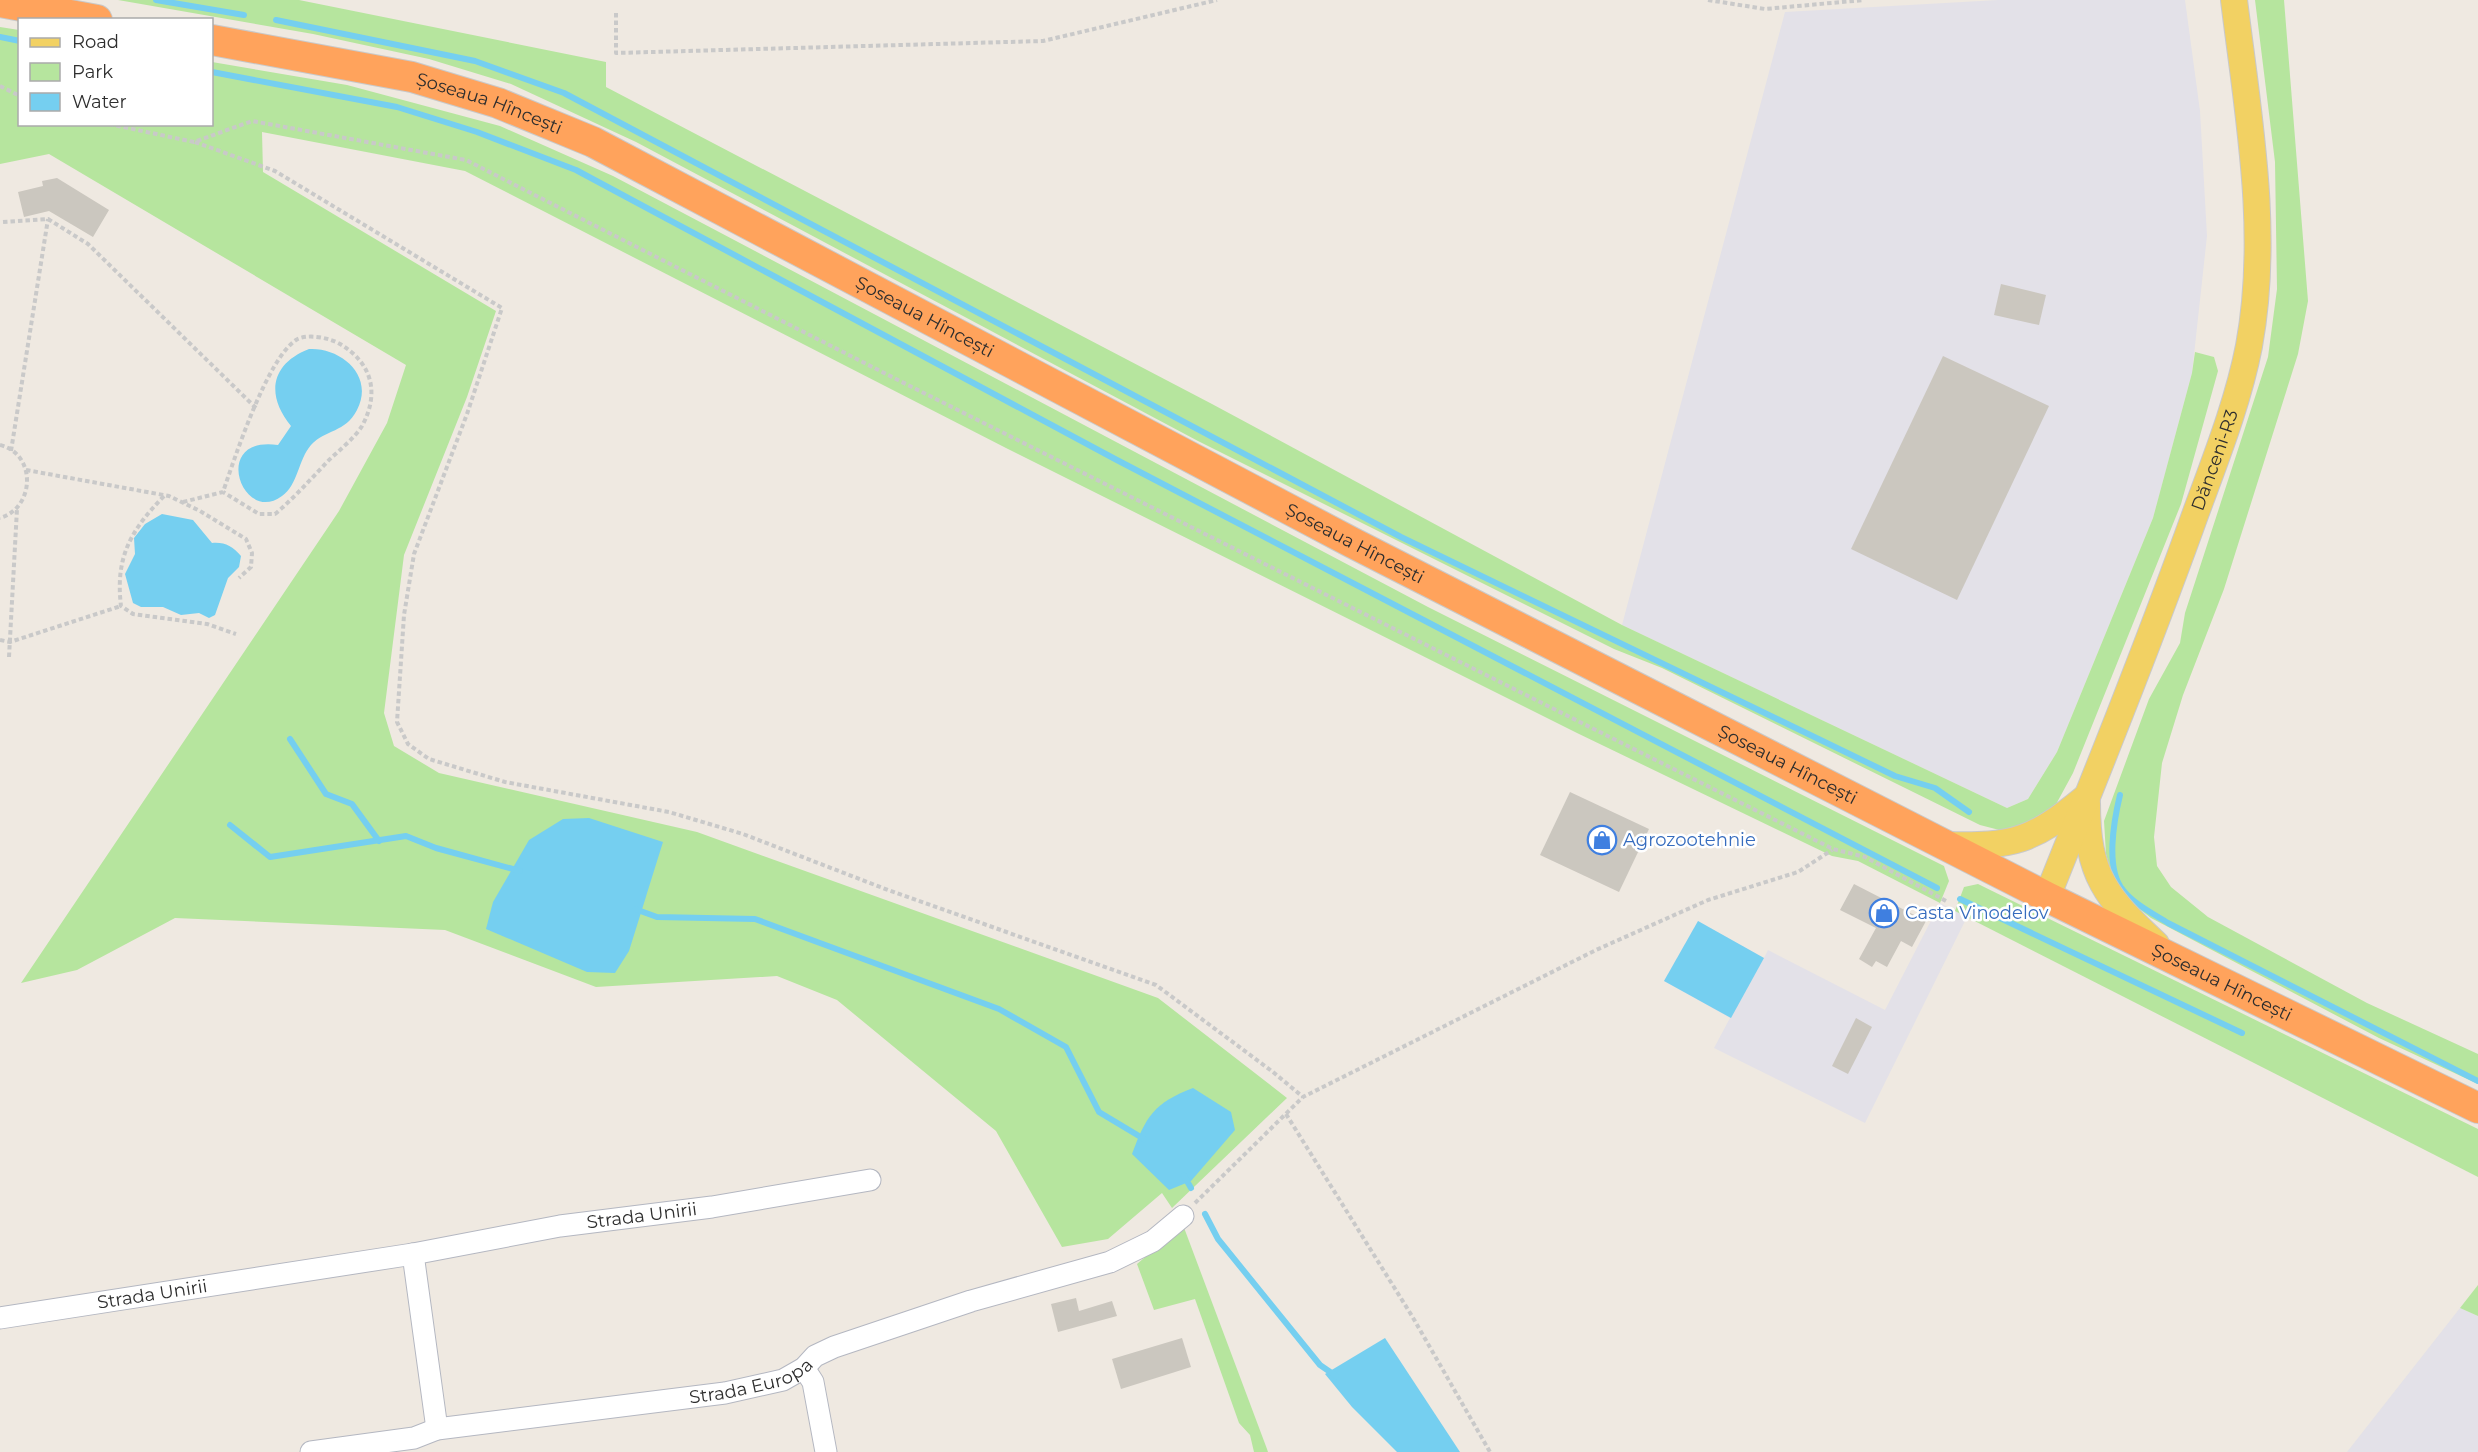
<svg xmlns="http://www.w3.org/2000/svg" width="2478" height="1452" font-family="Montserrat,sans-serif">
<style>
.industrial{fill:#e3e1e8}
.green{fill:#b6e59e}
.water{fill:#75cff0}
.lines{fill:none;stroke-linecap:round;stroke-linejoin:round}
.stream{stroke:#75cff0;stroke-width:6}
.building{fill:#cbc7bf}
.minor-casing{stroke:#b4b7c1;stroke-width:23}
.major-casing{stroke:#c9c9c9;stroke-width:28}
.highway-casing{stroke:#c9c9c9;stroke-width:32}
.path{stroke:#c9c9c9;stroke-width:4;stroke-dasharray:4.5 3;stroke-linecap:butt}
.minor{stroke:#fff;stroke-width:21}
.major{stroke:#f2d163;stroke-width:26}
.highway{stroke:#ffa35c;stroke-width:30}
.labels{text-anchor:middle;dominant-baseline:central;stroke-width:5;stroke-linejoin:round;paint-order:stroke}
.street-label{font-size:18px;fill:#2e2e2e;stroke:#fff}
.shop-label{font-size:18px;fill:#366cbe;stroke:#fff;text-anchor:start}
</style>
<rect width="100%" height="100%" fill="#efe9e1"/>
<g class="industrial">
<path d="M1998 0H2185L2200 111 2207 236 2192 373 2153 518 2057 752 2028 799 2007 808 1622 625 1785 12Z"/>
<path d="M1940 903 1967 917 1865 1123 1714 1048 1730 1018 1664 981 1698 921 1764 958 1768 950 1885 1010Z"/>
<path d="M2460 1308 2478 1316V1452H2347Z"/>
</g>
<g class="green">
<path d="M118 0H299L606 62V87L1212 404 1622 625 2007 808 2028 799 2057 752 2153 518 2192 373 2195 352 2214 357 2218 371 2181 504 2073 773 2054 808 2032 825 2007 832 1980 825 1662 668 1614 649 1198 441 636 142 511 84 429 59 313 34Z"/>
<path d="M2255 0H2284L2308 301 2298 354 2224 589 2183 695 2162 763 2154 837 2157 866 2171 887 2208 917 2367 1003 2478 1054V1084L2379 1038 2151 918 2124 897 2113 880 2106 854 2104 821 2149 699 2180 643 2185 613 2268 357 2277 289 2275 162Z"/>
<path d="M0 27 19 30 20 124H212V62L347 85 500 126 613 176 1428 607 1944 866 1949 881 1940 903 1858 861 1832 856 1577 733 1006 448 465 171 262 132 263 172 496 311 467 397 404 555 384 713 394 746 439 773 697 832 1158 998 1287 1098 1172 1208 1162 1193 1108 1239 1062 1247 996 1131 837 1000 777 976 596 987 445 930 175 918 77 970 21 983 339 511 387 423 406 365 49 154 0 164Z"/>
<path d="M1978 884 2478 1129V1177L1955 911 1964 887Z"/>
<path d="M1183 1225 1267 1449 1268 1452H1254L1250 1435 1239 1423 1195 1299 1154 1310 1137 1264Z"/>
<path d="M2478 1285V1316L2460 1308Z"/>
</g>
<g class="water">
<path d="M309 349C340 347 375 375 357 410 345 433 326 429 311 445 298 460 298 485 282 496 242 526 210 435 278 445L291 426C266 396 270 364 309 349Z"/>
<path d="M162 514 193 520 212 543C225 542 232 546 241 556L239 567 228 578 215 615 209 618 199 613 181 615 163 607H141L133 603 125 574 135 554 134 538 145 524Z"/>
<path d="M589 818 663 842 629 951 615 973 587 972 486 929 493 902 529 840 563 819Z"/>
<path d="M1698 921 1764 958 1731 1018 1664 981Z"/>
<path d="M1193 1088 1231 1112 1235 1130 1191 1181 1169 1190 1132 1154C1146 1116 1154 1103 1193 1088Z"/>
<path d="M1385 1338 1460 1452H1397L1352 1407 1325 1374Z"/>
</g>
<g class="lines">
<g class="stream">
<path d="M156 0 244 15"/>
<path d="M276 20 475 61 564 93 1401 537 1895 776 1935 788 1969 812"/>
<path d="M0 37 20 41"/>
<path d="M212 72 397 107 477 132 576 170 1115 459 1937 888"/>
<path d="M290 739 326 794 352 804 379 841"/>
<path d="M2120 795C2114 820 2105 869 2123 890 2134 904 2152 913 2168 923L2478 1081"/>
<path d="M230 825 270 857 406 836 436 848 520 871"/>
<path d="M1960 899 2242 1033"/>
<path d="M635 909 657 917 755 919 999 1009 1066 1047 1099 1112 1144 1139"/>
<path d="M1184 1176 1191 1188"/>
<path d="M1205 1214 1218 1239 1320 1365 1336 1376"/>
</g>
</g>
<g class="building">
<path d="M57 178 109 210 93 237 49 211 24 217 18 192 43 186 42 181Z"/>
<path d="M2001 284 2046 295 2039 325 1994 315Z"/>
<path d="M1943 356 2049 406 1957 600 1851 549Z"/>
<path d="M1570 792 1649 829 1619 892 1540 855Z"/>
<path d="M1854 884 1926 921 1912 947 1901 941 1887 967 1876 961 1872 967 1859 959 1876 928 1840 910Z"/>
<path d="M1856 1018 1872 1027 1848 1074 1832 1066Z"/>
<path d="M1076 1298 1079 1311 1112 1301 1117 1316 1058 1332 1051 1304Z"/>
<path d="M1182 1338 1191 1367 1121 1389 1112 1359Z"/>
</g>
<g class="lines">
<g class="minor-casing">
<g id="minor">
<path d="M413 1254 437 1429"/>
<path id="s1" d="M0 1318 413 1254 560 1226 712 1207 870 1180"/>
<path d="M804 1368 813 1382 826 1452"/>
<path id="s2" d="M311 1452 414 1438 437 1429 725 1393 783 1380 804 1368 815 1356 834 1347 971 1301 1110 1262 1153 1241 1183 1216"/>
</g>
</g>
<g class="major-casing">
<g id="major">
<path d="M2087 803C2087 875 2106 898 2156 944"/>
<path d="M1946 845C2013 847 2033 841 2085 798"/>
<path id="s3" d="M2047 897C2096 775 2145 653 2190 529 2211 470 2237 408 2249 346 2270 232 2248 114 2234 0"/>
</g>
</g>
<g class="highway-casing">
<g id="highway">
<path d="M0 2 97 20"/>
<path id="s4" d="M212 40 412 77 498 103 593 142 1351 542 2047 897 2478 1108"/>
</g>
</g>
<g class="path">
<path d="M1708 0 1765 9 1864 0"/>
<path d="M616 13V53L1043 41 1217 0"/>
<path d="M0 86 20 96"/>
<path d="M109 124 194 142 252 121 466 160 894 378 1833 849 1865 857 1948 902"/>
<path d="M195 142 275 171 502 308 467 414 414 554 404 615 397 722 408 744 429 759 505 782 669 812 743 834 888 890 1156 985 1273 1072 1303 1097"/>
<path d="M3 222 48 219 88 244 256 408"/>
<path d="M0 445C37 454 35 508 0 518"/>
<path d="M11 451 48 219"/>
<path d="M26 470 169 496 200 511 246 539 252 553 251 567 239 578"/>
<path d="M164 496C131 530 115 557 121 606L133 614 207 624 236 634"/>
<path d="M183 502 223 492C235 457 267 359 296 340 307 333 330 338 340 344 372 363 380 393 362 426 354 439 338 451 327 462 310 480 294 498 275 514H259L223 492"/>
<path d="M0 640 10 642 121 606"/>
<path d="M9 657 17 509"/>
<path d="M1286 1114 1412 1316 1490 1452"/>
<path d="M1195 1203 1303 1097 1596 950 1708 900 1798 872 1832 850"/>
</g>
<use href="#minor" class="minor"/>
<use href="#major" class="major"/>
<use href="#highway" class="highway"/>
</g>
<defs>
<g id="shop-ring" transform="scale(1.5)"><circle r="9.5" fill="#fff" stroke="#3f7fe0" stroke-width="1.5"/><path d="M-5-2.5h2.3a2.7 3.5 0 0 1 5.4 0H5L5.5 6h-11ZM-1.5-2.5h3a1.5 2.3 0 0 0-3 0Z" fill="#3f7fe0"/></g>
</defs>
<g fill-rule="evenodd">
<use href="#shop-ring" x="1602" y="840"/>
<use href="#shop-ring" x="1884" y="913"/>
</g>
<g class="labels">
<g class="street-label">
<text stroke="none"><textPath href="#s4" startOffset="285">Șoseaua Hîncești</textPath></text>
<text stroke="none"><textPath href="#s4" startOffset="771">Șoseaua Hîncești</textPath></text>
<text stroke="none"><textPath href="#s3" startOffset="468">Dănceni-R3</textPath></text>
<text stroke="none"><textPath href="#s4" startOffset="1257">Șoseaua Hîncești</textPath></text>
<text stroke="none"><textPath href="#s4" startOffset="1743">Șoseaua Hîncești</textPath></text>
<text stroke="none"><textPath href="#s4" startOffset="2229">Șoseaua Hîncești</textPath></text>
<text stroke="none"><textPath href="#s1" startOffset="650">Strada Unirii</textPath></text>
<text stroke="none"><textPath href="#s1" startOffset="154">Strada Unirii</textPath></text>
<text stroke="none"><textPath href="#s2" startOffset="447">Strada Europa</textPath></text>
</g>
<g class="shop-label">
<text x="1623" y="840">Agrozootehnie</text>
<text x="1905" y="913">Casta Vinodelov</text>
</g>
</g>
<rect x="18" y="18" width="195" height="108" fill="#ffffff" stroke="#ababab" stroke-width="1.5"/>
<rect x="30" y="38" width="30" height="9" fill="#f2d163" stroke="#ababab" stroke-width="1.5"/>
<text x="72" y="48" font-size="18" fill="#2e2e2e">Road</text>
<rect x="30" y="63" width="30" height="18" fill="#b6e59e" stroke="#ababab" stroke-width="1.5"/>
<text x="72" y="78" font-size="18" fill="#2e2e2e">Park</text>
<rect x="30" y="93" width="30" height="18" fill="#75cff0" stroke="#ababab" stroke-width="1.5"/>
<text x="72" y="108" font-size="18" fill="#2e2e2e">Water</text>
</svg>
